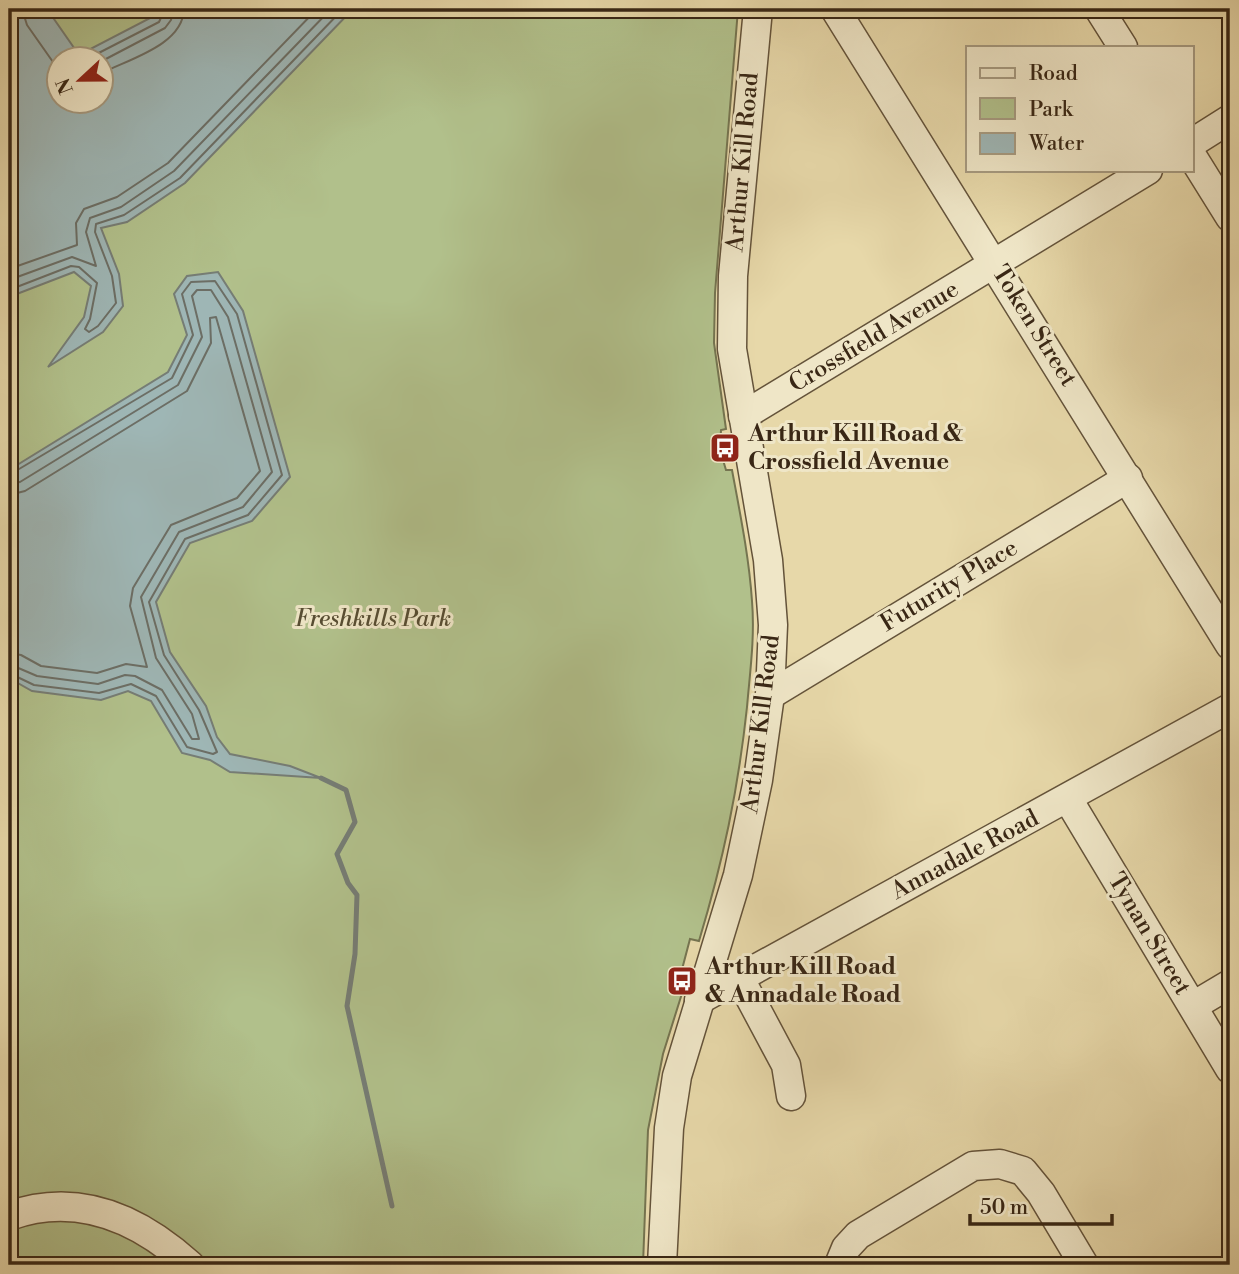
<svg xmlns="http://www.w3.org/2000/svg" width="1239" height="1274" font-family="'Libre Bodoni',serif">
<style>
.green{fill:#b1c08b;stroke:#757450;stroke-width:2;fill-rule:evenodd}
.water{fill:#9eb6b5;stroke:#767d75;stroke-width:2;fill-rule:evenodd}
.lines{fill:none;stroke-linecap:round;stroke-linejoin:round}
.shore{stroke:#6c6e65;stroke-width:2}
.stream{stroke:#767d75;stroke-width:5}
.minor-casing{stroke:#64533a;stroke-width:31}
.minor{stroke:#efe6c7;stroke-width:28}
.labels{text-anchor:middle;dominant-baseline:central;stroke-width:6;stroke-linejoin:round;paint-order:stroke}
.street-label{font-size:24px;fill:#392715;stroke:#efe6c7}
.poi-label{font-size:24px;font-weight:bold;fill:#392715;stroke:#efe6c7;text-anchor:start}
.park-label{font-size:24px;font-style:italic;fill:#574d32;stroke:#efe6c7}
</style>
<rect width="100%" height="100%" fill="#e7d8a9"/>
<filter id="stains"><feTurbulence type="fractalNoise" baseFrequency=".00286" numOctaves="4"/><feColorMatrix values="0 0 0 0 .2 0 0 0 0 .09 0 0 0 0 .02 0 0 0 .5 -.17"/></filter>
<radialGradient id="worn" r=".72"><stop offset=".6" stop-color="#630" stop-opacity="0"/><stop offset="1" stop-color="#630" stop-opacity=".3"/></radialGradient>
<path class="green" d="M9 9H738L715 293 714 343 726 429 721 430 720 450 726 470H732C740 513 749 557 752 601 755 637 750 672 747 707 738 791 723 861 699 941L690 939 680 977 684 987 663 1054 648 1130 643 1265H9ZM60 60H102V102H60Z"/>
<g class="water">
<path d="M9 9H47L79 55 156 15 159 9H353L185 183 127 222 101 228 119 274 123 306 103 332 48 367 84 317 91 286 74 272 9 297V101L12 96ZM60 60H102V102H60Z"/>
<path d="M218 272 243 311 290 477 252 521 190 543 156 602 170 652 206 706 217 737 230 754 290 766 321 778 230 772 210 760 182 753 151 701 128 691 101 700 32 691 9 678V470L168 372 187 335 174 294 187 276Z"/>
</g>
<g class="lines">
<g class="shore">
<path d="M22 9 27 25 60 72"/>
<path d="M85 60 159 22 165 9"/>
<path d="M102 61 165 28 171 20 173 9"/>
<path d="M102 73C129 59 183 45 184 9"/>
<path d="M9 269 77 245 76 223 84 209 117 197 168 163 317 9"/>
<path d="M9 280 72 257 96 266 86 232 90 218 121 207 174 171 331 9"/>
<path d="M9 290 71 266 79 267 97 283 90 319 85 329 89 332 98 326 116 303 112 276 95 232 96 224 124 215 180 178 343 9"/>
<path d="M9 475 172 378 193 335 182 294 191 282 215 281 237 314 282 475 248 515 185 539 149 602 164 655 199 710 217 752 213 754 187 747 156 696 131 684 99 693 34 685 9 673"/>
<path d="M9 484 20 482 178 385 202 337 192 296 197 290H211L228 317 272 472 243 507 179 532 141 597 156 658 192 714 199 739H192L162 690 135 676 125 675 98 684 37 676 9 664"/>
<path d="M9 495 25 491 187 391 211 343 210 318 216 317 260 471 237 498 171 525 133 588 130 606 147 667 126 664 97 673 41 666 21 655 9 653"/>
</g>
<path class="stream" d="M321 778 346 790 355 822 337 854 348 883 357 895 355 954 347 1006 392 1206"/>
<g class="minor-casing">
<g id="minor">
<path d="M835 9 1230 645"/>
<path d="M1099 9 1123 47"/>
<path d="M1192 143 1230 119"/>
<path d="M1192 156 1230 217"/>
<path d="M743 416 1148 170"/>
<path d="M770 695 1128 478"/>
<path d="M1068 799 1230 1069"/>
<path d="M739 977 786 1065 791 1096"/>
<path d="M699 1000 1230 708"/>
<path d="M1193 1006 1230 984"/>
<path d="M9 1216C78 1191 139 1219 190 1265"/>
<path d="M662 1265 669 1128 677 1076 738 875 758 780 770 695 773 625 768 560 732 349 733 276 758 9"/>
<path d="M839 1265 846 1248 858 1235 973 1166 1000 1164 1023 1171 1041 1193 1084 1265"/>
</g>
</g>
<use href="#minor" class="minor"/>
</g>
<defs>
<g id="bus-square" transform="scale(1.575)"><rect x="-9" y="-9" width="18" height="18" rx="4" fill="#8f2418" stroke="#efe6c7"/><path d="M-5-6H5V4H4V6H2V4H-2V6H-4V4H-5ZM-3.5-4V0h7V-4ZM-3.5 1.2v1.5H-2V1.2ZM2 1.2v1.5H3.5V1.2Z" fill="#fff"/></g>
</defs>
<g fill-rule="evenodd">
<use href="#bus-square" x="725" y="448"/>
<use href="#bus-square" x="682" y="981"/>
</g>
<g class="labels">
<g class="street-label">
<text transform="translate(743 162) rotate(-85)">Arthur Kill Road</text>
<text transform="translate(1034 326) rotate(58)">Token Street</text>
<text transform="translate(874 337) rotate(-31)">Crossfield Avenue</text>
<text transform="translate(949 586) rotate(-31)">Futurity Place</text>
<text transform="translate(761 724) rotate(-83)">Arthur Kill Road</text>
<text transform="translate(965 855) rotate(-28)">Annadale Road</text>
<text transform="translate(1149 934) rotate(59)">Tynan Street</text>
</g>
<g class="poi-label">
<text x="748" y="434">Arthur Kill Road &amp;<tspan x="748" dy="28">Crossfield Avenue</tspan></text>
<text x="705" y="967">Arthur Kill Road<tspan x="705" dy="28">&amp; Annadale Road</tspan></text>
</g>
<g class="park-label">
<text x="373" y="619">Freshkills Park</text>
</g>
</g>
<rect width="1239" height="1274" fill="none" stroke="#e7d8a9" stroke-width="35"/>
<rect x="10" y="10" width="1218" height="1253" fill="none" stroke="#392715" stroke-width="3.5"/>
<rect x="18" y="18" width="1204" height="1239" fill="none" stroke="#392715" stroke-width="2"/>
<rect x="966" y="46" width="228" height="126" fill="#efe6c7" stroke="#a69a80" stroke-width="2"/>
<rect x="980" y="68" width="35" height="10" fill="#efe6c7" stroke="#a69a80" stroke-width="2"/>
<text x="1029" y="80" font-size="21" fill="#392715">Road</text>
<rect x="980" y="98" width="35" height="21" fill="#b1c08b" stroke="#a69a80" stroke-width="2"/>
<text x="1029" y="116" font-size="21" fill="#392715">Park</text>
<rect x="980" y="133" width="35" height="21" fill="#9eb6b5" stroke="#a69a80" stroke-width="2"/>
<text x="1029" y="150" font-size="21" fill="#392715">Water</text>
<g transform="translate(80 80) rotate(248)"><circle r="33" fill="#efe6c7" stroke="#a69a80" stroke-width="2"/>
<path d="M0-5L12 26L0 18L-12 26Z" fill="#8f2418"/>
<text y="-10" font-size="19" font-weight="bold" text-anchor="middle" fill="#392715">N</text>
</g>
<path d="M970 1214v10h142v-10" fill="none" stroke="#392715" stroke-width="3.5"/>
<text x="980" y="1214" font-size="21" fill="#392715" stroke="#efe6c7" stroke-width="5" paint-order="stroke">50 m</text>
<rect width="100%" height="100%" filter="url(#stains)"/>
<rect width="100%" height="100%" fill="url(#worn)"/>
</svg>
